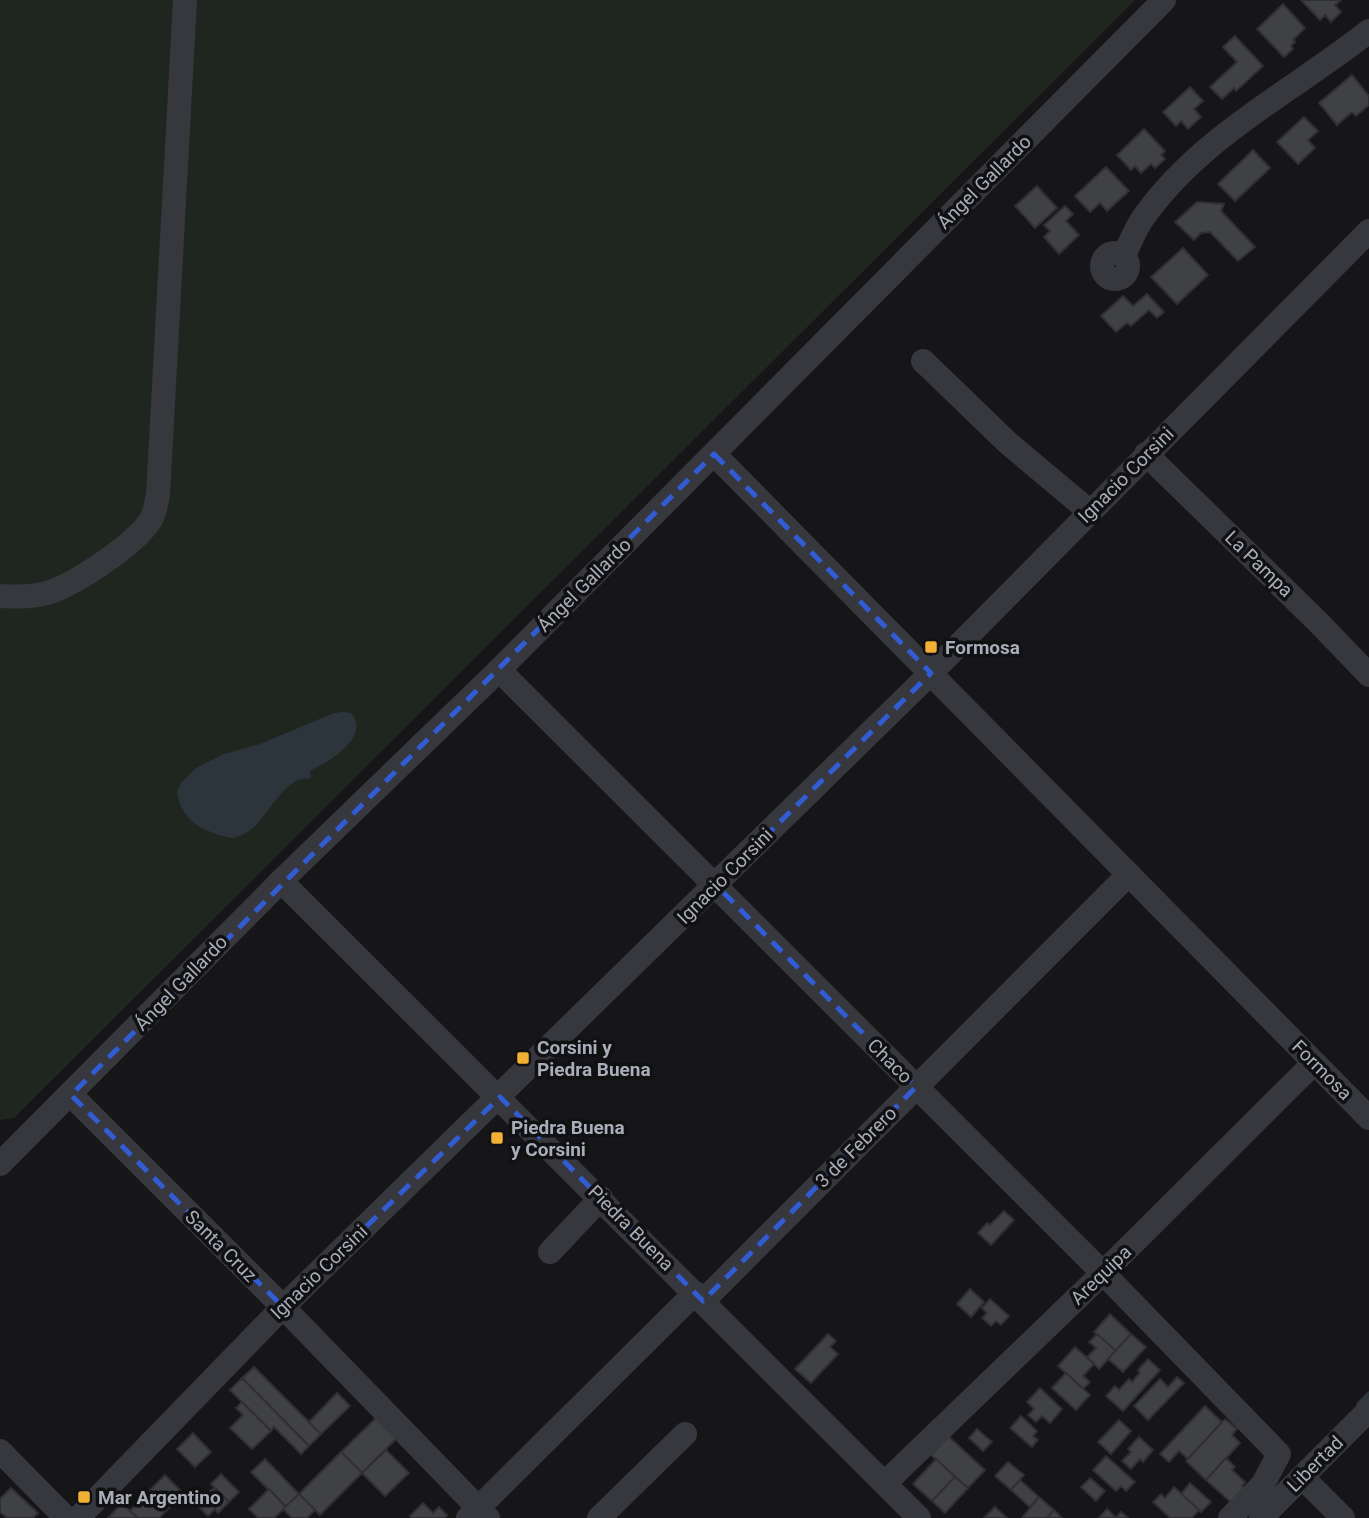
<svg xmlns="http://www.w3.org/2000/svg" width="1369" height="1518" font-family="Roboto,sans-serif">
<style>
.green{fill:#1e261f}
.water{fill:#2c353c}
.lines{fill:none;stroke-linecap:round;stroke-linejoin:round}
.stream{stroke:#2c353c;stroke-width:5}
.building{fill:#404145;stroke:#303034;stroke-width:2}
.minor{stroke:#37383d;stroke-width:24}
.marked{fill:none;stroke:#325cd3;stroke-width:5;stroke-dasharray:14 9;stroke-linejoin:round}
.poi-dot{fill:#f2b134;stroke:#111113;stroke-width:2.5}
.labels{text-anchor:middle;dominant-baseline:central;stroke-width:7;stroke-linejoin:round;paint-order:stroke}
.street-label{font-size:19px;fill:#a8adb8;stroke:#111113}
.poi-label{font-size:19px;font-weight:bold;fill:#a8adb8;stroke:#111113;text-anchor:start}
</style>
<rect width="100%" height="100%" fill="#161618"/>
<path class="green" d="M0 0H1135L14 1118 0 1120Z"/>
<path class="water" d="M343 712 351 713C371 736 330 762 311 770L309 774 312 776 309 779C288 774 267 816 253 828 247 833 240 836 233 838 207 834 181 822 177 792L181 783 196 768 224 754 260 744 334 713Z"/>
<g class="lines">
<path class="stream" d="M1359 1404 1369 1394"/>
</g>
<g class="building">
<path d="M1301 0H1341L1335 5 1341 12 1331 22 1325 15 1320 20Z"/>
<path d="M1283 4 1305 28 1293 40 1295 42 1291 46 1293 49 1284 57 1257 29Z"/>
<path d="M1235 36 1263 66 1236 91 1234 88 1222 99 1210 87 1237 62 1223 47Z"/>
<path d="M1352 75 1369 96V105L1356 116 1352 112 1337 125 1319 103Z"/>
<path d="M1190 87 1203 101 1194 109 1201 117 1188 129 1181 121 1176 126 1163 112Z"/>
<path d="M1304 117 1318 131 1308 140 1315 148 1298 164 1277 142Z"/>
<path d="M1144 129 1165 151 1161 155 1165 159 1155 168 1151 164 1141 173 1135 166 1131 170 1117 155Z"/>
<path d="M1253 150 1270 168 1235 201 1218 184Z"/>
<path d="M1106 167 1129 191 1107 211 1100 203 1090 212 1075 196Z"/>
<path d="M1037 186 1057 208 1035 228 1015 206Z"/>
<path d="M1197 202 1224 204 1221 211 1255 247 1238 261 1210 232 1201 233 1194 240 1175 222Z"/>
<path d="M1065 206 1073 214 1066 221 1079 235 1059 254 1044 237 1050 231 1044 225Z"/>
<path d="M1183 248 1208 275 1177 304 1151 277Z"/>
<path d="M1147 294 1164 312 1157 318 1149 310 1131 326 1127 323 1116 332 1101 316 1123 296 1133 306Z"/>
<path d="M1004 1211 1014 1220 991 1245 978 1233 987 1223 990 1225Z"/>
<path d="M970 1289 984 1302 971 1317 957 1304Z"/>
<path d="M990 1299 1009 1316 1001 1325 996 1321 991 1326 982 1318 987 1313 982 1308Z"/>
<path d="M1110 1314 1131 1334 1116 1351 1094 1332Z"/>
<path d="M828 1334 836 1341 830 1347 838 1354 811 1383 795 1369Z"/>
<path d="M1097 1334 1116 1351 1099 1369 1087 1357 1096 1348 1089 1342Z"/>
<path d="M1131 1334 1146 1347 1123 1372 1108 1359Z"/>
<path d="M1075 1347 1094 1364 1083 1376 1090 1382 1083 1389 1058 1366Z"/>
<path d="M1148 1359 1160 1370 1123 1411 1106 1396 1115 1386 1119 1390 1129 1379 1132 1382 1140 1373 1138 1370Z"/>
<path d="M254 1367 321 1434 309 1446 242 1378Z"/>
<path d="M1066 1373 1090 1395 1076 1410 1052 1388Z"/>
<path d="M1177 1377 1184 1383 1148 1420 1134 1406 1160 1379 1168 1387Z"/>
<path d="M242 1378 309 1446 301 1454 274 1427 271 1431 230 1390Z"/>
<path d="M1040 1388 1062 1409 1050 1423 1042 1416 1036 1422 1028 1415 1034 1409 1027 1402Z"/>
<path d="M337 1393 350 1406 321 1434 309 1422Z"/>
<path d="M242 1402 271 1431 252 1449 230 1428 243 1415 236 1408Z"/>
<path d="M1205 1406 1222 1422 1188 1459 1179 1451 1169 1462 1160 1454Z"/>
<path d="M380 1414 400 1435 362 1473 341 1452Z"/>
<path d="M1021 1416 1037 1431 1033 1436 1038 1440 1032 1447 1010 1428Z"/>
<path d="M1225 1419 1237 1429 1232 1435 1240 1443 1206 1480 1186 1461Z"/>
<path d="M1119 1420 1131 1431 1111 1454 1098 1442Z"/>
<path d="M977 1429 992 1442 983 1451 969 1438Z"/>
<path d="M193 1433 211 1452 195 1467 177 1449Z"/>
<path d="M948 1436 985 1470 968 1488 931 1455Z"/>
<path d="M1139 1437 1153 1450 1143 1462 1140 1459 1131 1469 1122 1461 1131 1452 1128 1449Z"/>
<path d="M386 1450 409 1473 385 1496 362 1473Z"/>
<path d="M341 1452 362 1473 320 1515 299 1494Z"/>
<path d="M1106 1456 1135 1482 1126 1491 1121 1486 1116 1491 1093 1470Z"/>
<path d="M1226 1458 1235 1467 1232 1470 1245 1482 1242 1486 1247 1490 1234 1505 1206 1480Z"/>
<path d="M265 1459 299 1494 286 1507 251 1472Z"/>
<path d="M936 1459 955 1477 932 1501 913 1484Z"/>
<path d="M1008 1462 1024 1475 1011 1490 995 1476Z"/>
<path d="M221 1474 239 1492 229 1502 211 1484Z"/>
<path d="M165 1475 183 1493 166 1511 147 1493Z"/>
<path d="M955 1477 968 1488 945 1513 932 1501Z"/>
<path d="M1090 1478 1105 1491 1096 1501 1081 1487Z"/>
<path d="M1020 1480 1039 1497 1030 1507 1011 1490Z"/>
<path d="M1190 1483 1211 1502 1201 1512 1181 1494Z"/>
<path d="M1174 1487 1199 1510 1192 1518H1170L1153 1502 1161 1494 1165 1498Z"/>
<path d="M11 1488 38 1513 33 1518H7L0 1512V1499Z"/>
<path d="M214 1488 229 1502 218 1513 215 1509 208 1516 195 1503Z"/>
<path d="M269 1489 286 1507 274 1518H258L249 1509Z"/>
<path d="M147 1493 166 1511 159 1518H138L130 1511Z"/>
<path d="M299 1494 315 1510 307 1518H292L283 1509Z"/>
<path d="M1039 1497 1054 1510 1047 1518H1022Z"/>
<path d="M122 1503 130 1511 138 1518H108Z"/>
<path d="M423 1503 433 1513 439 1507 447 1515 445 1518H412L410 1516Z"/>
<path d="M995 1507 1007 1518H984Z"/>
<path d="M1107 1509 1116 1518 1121 1512 1128 1518H1099Z"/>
<path d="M1054 1510 1062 1518H1047Z"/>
</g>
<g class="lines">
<g class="minor">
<circle cx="1115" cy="266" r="13"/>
<path d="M1124 256C1130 243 1135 229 1143 218 1201 136 1293 91 1369 31"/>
<path d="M923 361 1008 443 1089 511"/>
<path d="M714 454 1369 1118"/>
<path d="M1146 454 1318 622 1369 675"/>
<path d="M0 596C14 597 29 597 43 594 71 588 134 545 150 521 155 514 156 503 158 495L185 0"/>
<path d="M499 670 1103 1273 1279 1454 1263 1484 1230 1518"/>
<path d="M281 881 919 1518"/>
<path d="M71 1095 283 1307 488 1518"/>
<path d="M0 1164 281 881 499 670 1164 0"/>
<path d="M550 1252 601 1198"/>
<path d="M703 1301 1129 874"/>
<path d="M0 1451 66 1518"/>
<path d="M1302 1477 1343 1518"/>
<path d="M885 1483 1103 1273 1314 1063"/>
<path d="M78 1518 283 1307 931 673 1369 231"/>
<path d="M468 1518 695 1293"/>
<path d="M599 1518 685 1434"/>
<path d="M1261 1518 1369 1410"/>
</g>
</g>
<path class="marked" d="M714 454 931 673 716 885 916 1087 703 1301 500 1097 283 1307 71 1095Z"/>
<g class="poi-dot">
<rect x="924" y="640" width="14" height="14" rx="3.5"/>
<rect x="516" y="1051" width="14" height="14" rx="3.5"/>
<rect x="490" y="1131" width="14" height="14" rx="3.5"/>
<rect x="77" y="1490" width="14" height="14" rx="3.5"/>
</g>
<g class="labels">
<g class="street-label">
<text transform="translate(984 182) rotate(-45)">Ángel Gallardo</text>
<text transform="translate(1126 475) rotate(-45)">Ignacio Corsini</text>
<text transform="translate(1259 564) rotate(44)">La Pampa</text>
<text transform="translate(584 585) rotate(-45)">Ángel Gallardo</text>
<text transform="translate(725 876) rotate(-45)">Ignacio Corsini</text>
<text transform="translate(181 983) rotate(-46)">Ángel Gallardo</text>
<text transform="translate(890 1061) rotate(45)">Chaco</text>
<text transform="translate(1322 1070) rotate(45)">Formosa</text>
<text transform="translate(856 1147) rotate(-45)">3 de Febrero</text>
<text transform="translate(631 1228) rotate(45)">Piedra Buena</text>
<text transform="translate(221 1246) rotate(45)">Santa Cruz</text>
<text transform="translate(319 1272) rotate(-44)">Ignacio Corsini</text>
<text transform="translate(1101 1275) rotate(-44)">Arequipa</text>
<text transform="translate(1315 1464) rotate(-45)">Libertad</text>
</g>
<g class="poi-label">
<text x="945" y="647">Formosa</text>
<text x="537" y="1047">Corsini y<tspan x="537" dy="22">Piedra Buena</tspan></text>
<text x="511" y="1127">Piedra Buena<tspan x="511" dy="22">y Corsini</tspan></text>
<text x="98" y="1497">Mar Argentino</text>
</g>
</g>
</svg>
